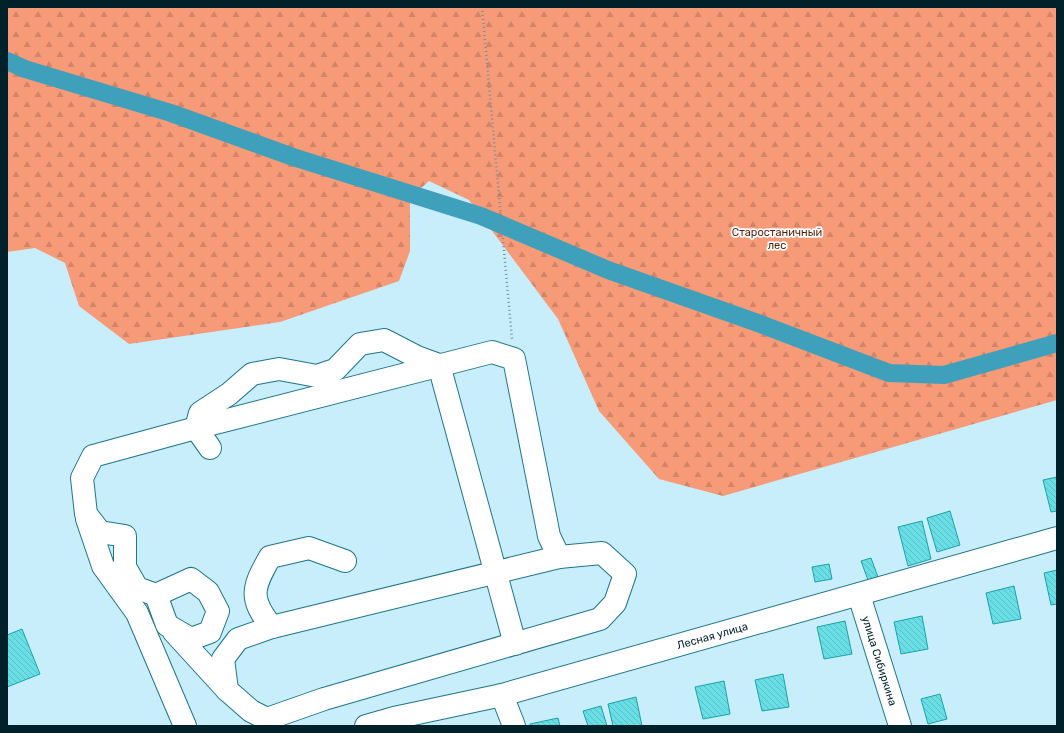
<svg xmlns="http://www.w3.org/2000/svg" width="1064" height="733" font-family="Rubik,sans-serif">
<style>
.forest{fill:url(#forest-firs)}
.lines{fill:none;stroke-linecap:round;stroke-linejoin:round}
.canal{stroke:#3fa0bc;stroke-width:18}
.building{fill:url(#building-back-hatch);stroke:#18a2a9}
.minor-casing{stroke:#1e748b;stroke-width:24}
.path{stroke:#6f939e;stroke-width:2.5;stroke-dasharray:1 3;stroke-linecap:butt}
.minor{stroke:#fff;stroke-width:22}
.labels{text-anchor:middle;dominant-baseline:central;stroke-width:3.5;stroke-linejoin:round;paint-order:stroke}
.park-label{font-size:11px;fill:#571e07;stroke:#fff}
.street-label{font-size:11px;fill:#00212a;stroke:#fff}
</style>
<defs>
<pattern id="forest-firs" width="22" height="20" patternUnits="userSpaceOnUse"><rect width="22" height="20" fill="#f79a78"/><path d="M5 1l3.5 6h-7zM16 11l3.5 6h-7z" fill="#d28468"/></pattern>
<pattern id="building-back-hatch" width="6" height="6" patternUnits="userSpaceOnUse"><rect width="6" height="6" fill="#69dfe5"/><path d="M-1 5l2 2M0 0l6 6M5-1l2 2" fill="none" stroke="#59bfc5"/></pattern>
</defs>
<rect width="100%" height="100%" fill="#c8eefb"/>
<path class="forest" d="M7 7H1057V400L723 496 659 479 599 411 558 319 469 200 429 181 410 198V251L399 281 280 322 129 344 79 306 65 263 35 248 7 252Z"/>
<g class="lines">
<path class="canal" d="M7 61 25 69 171 113 293 157 481 216 608 270 755 322 889 373 944 375 1057 343"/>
</g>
<g class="building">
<path d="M1057 477V511L1051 512 1043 480Z"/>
<path d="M950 511 960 545 937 552 927 518Z"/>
<path d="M922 521 931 559 908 566 898 527Z"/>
<path d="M871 558 878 577 868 580 861 561Z"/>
<path d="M829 564 832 579 815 582 812 567Z"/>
<path d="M1057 570V604L1051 605 1044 573Z"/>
<path d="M1014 586 1021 619 993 624 986 593Z"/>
<path d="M922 616 928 649 901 654 894 622Z"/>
<path d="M845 621 852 654 824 659 817 627Z"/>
<path d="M22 629 40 674 7 687V635Z"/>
<path d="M783 674 789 707 762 711 755 680Z"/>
<path d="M724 681 730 714 703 719 695 687Z"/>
<path d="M940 694 947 719 928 724 921 699Z"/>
<path d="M636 697 642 726H613L608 704Z"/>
<path d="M601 706 607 726H588L583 711Z"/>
<path d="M558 718 560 726H530V724Z"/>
</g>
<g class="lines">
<g class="minor-casing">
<g id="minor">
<path d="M210 448 196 428 200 413 229 394 252 374 279 369 317 376 335 370 360 344 384 340 417 357 439 365 515 644"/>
<path d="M87 519 103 566 137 613 185 726"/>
<path d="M602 553 625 574 615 603 600 619 324 699 267 719 251 711 227 690 223 659 238 639 272 627 559 557Z"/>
<path d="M156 595 167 625 191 639 210 632 218 611 208 592 191 579 156 595 137 588 125 567V536L100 532 86 514 82 478 93 456 196 428 492 352 514 359 549 536 559 557"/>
<path id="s1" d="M859 595 900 726"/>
<path d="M272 627C248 598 253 587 270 557L309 548 345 561"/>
<path d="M174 632 227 690"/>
<path d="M502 695 514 726"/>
<path id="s2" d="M366 726 394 718 502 695 1057 538"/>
</g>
</g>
<path class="path" d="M482 7 512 339"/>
<use href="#minor" class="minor"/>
</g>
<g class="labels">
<g class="park-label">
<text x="777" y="232">Старостаничный<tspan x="777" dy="13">лес</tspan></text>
</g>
<g class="street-label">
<text stroke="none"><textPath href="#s2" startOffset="358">Лесная улица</textPath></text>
<text stroke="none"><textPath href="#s1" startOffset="69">улица Сибиркина</textPath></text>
</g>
</g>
<rect width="1064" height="733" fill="none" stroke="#00212a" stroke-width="16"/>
</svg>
